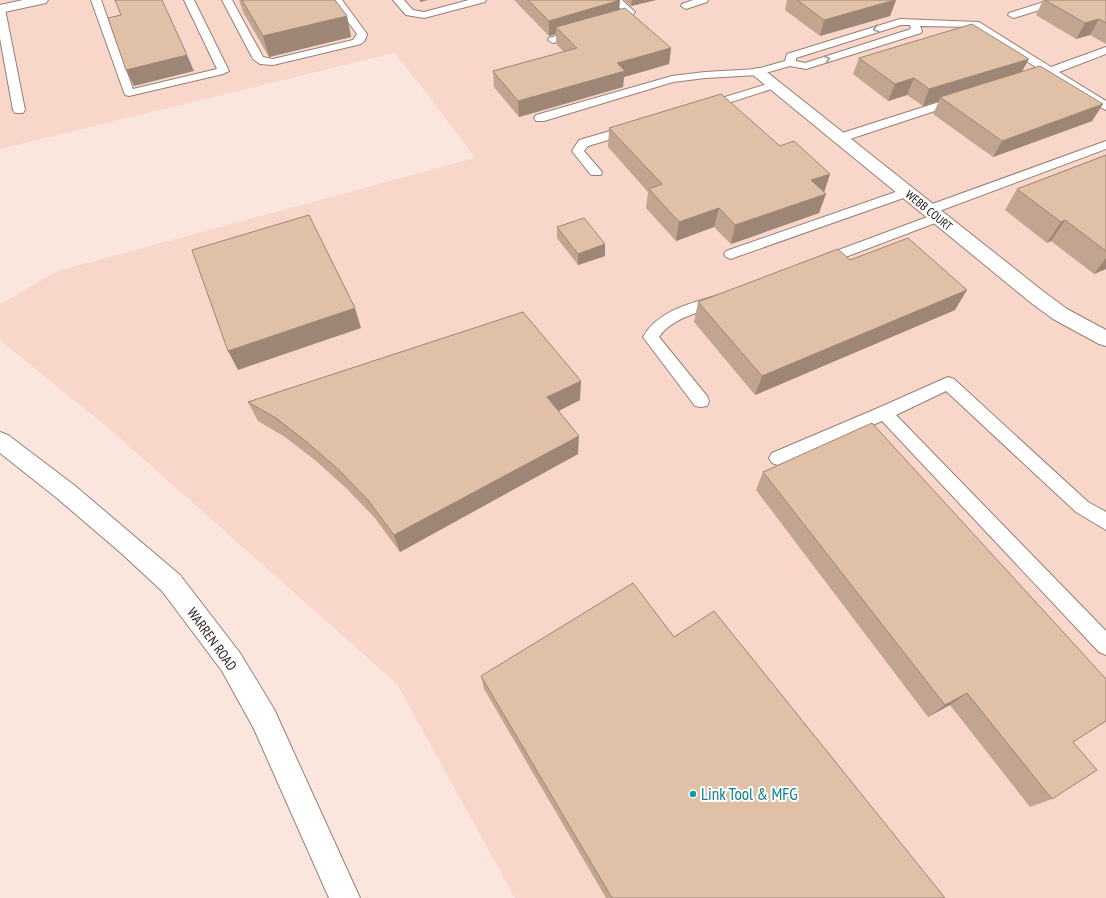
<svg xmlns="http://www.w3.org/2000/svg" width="1106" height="898" font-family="'PT Sans Narrow',sans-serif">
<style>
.built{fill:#f8d6c9}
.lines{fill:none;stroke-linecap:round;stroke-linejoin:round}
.lane-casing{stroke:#977f75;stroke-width:2}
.street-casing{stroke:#977f75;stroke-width:2}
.secondary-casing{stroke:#977f75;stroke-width:2}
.lane{fill:#fff;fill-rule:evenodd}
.street{fill:#fff;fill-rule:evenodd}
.secondary{fill:#fff;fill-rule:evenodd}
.wall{fill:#c1a590}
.shaded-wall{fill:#9d8675}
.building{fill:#e0c0a7;stroke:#9d8675}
.oneway{stroke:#9b9795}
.culture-dot{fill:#0f9aa8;stroke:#fff;stroke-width:1.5}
.labels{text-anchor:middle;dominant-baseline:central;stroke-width:4;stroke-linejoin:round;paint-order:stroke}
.far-street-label{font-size:12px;fill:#201713;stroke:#fff}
.street-label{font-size:14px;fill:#201713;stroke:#fff}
.near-culture-label{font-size:17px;fill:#0d838f;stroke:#fff;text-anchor:start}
</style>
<rect width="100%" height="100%" fill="#fbe6de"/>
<path class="built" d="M0 0H1106V898H515L397 684 113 432 0 340V304L58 271 475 158 425 91 394 53 0 149Z"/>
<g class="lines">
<g class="lane-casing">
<g id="lane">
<path d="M91 0H101L133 89 217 69 184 0H194L229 71 223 74 129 96 125 95Z"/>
<path d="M222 0H232L263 57 273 59 353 40 357 34 332 0H342L367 34C366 40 363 44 357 45L273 65 260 64 253 59Z"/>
<path d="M393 0H404L413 10 424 12 469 0H486L485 2 424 18 406 15Z"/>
<path d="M611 0H622L635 12C630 19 624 26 614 23L613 21C615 17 621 16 624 12Z"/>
<path d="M693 0H708L707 2 686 9 681 6 682 4Z"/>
<path d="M1050 0H1066L1065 2 1017 17 1013 18 1008 15 1009 13Z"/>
<path d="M0 6 5 9 25 110 23 113H15L13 110 0 38Z"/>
<path d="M900 19 979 22 1051 67 1106 47V54L1059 72 1106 101V110L1102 108 1049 75 1043 77 1039 76 1037 74 1042 71 973 27 920 26 922 31 921 33 806 69 790 66 758 75 705 78 673 82 544 121H536L534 118 536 115 672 76 705 72 757 69 785 61 787 54ZM901 25H910L911 29 805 63 796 61V58Z"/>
<path d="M579 29 584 32 583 34 553 43 548 40 549 38Z"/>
<path d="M774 82 778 83 780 85 778 87 706 110 702 108 700 106 702 104Z"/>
<path d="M958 96 962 98 964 100 962 102 844 141H836L834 138 836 135Z"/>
<path d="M631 125 635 126 637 129 635 132 588 146 584 151 602 172 601 175H591L572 151 579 140Z"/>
<path d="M1106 141V149L934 213 929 214 924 213 922 210 924 207Z"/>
<path d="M907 188 912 189 914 192 912 195 736 257 731 259 726 257 724 254 726 251Z"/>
<path d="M938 213 943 214 945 217 943 220 827 264 822 266 817 264 815 261 817 258Z"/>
<path d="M719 295 724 296 726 300 724 304C704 311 672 317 659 337L707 396 709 401 707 406 701 407 695 406 643 337C658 310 692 303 719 295Z"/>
<path d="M948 377 954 379 1088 502 1106 512V530L1076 512 946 391 896 415 1106 631V655L1099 652 882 421 778 465 772 463 769 458 772 453 878 408Z"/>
</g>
</g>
<g class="street-casing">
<g id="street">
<path d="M23 0H48L46 3 0 13V5Z"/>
<path d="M758 68 763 69 1044 292 1067 309 1106 330V346L1099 344 1053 319 1030 302 753 75 751 72 753 69Z"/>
</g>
</g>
<g class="secondary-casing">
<path id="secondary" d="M0 432 8 435 74 485 180 575 240 653 274 709 360 898H329L254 729 222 671 162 591 121 553 58 499 0 453Z"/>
</g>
<use href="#lane" class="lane"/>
<use href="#street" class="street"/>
<use href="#secondary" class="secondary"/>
</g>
<g class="wall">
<path d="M239 0H335L347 16 351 37 269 57 243 12Z"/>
<path d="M514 0H620L619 9 671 48 669 64 624 77 623 87 519 117 494 87 493 71 564 52 556 44V34L549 36Z"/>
<path d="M624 0H656L631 6Z"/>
<path d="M787 0H896L890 16 820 36 785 10Z"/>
<path d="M1043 0H1106V44L1090 35 1076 39 1036 15Z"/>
<path d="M859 58 1022 71 1103 104 1092 121 993 157 933 114 939 101 923 106 907 95 888 101 853 74Z"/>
<path d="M609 128 824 192 819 213 731 244 714 227 676 241 646 208 648 192 608 147Z"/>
<path d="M1106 155V269L1094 274 1051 241 1047 243 1005 210 1017 189Z"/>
<path d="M557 227 605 256 578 265 557 238Z"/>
<path d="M698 302 955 310 755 395 694 322Z"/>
<path d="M580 400 559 411 578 454 400 552 374 517 346 488 316 461 285 437 258 421 248 402Z"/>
<path d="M763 472 1073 742 1052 799 1030 807 950 705 928 717 756 490Z"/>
<path d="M674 637 945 898H606L484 689 481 676Z"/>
</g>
<g class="shaded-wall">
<path d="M420 0H428L420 2Z"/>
<path d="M613 0H620L619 10 556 27V34L549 36V21Z"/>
<path d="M632 0H656L631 6Z"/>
<path d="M896 0 890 16 820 36 824 20Z"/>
<path d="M347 16 351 37 269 57 263 36Z"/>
<path d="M1099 19 1090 35 1076 39 1085 23Z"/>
<path d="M671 48 669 64 624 77 623 87 519 117 518 101 617 63Z"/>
<path d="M187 55 194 71 134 86 126 70Z"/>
<path d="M1029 59 1020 75 940 97 939 101 923 106 929 89Z"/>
<path d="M914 78 907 95 888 101 895 84Z"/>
<path d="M1103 104 1092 121 993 157 1002 141Z"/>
<path d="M830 174 824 193 811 180Z"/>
<path d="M826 194 819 213 731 244 735 225Z"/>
<path d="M719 208 714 227 676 241 679 222Z"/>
<path d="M1065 220 1051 241 1047 243 1061 222Z"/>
<path d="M605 244V256L578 265V254Z"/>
<path d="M1106 258V269L1094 274Z"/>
<path d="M967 290 955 310 755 395 762 376Z"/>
<path d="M355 308 361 328 238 370 228 351Z"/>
<path d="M581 381 580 400 548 416 547 397Z"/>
<path d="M579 436 578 454 400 552 394 535Z"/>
<path d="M967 693 950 705 928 717 945 705Z"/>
</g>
<g class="building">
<path d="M115 0H162L187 55 126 70 108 18 121 15Z"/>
<path d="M242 0H335L347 16 263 36Z"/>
<path d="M528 0H616L617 1 549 21Z"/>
<path d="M797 0H895L824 20Z"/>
<path d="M1045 0H1106V23L1099 19 1085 23Z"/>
<path d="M625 8 671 48 617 63 625 71 518 101 493 71 577 48 556 27Z"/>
<path d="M972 24 1029 59 929 89 914 78 895 84 859 58Z"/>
<path d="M1040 66 1103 104 1002 141 940 97Z"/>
<path d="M721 94 780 146 794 141 830 174 811 180 826 194 735 225 719 208 679 222 649 189 662 184 609 128Z"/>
<path d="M1106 155V251L1065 220 1061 222 1017 189Z"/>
<path d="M309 215 355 308 228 351 192 250Z"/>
<path d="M584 218 605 244 578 254 557 227Z"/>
<path d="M908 238 967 290 762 376 698 302 838 249 850 260Z"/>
<path d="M523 312 581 381 547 397 579 436 394 535 368 500 339 470 308 443 276 418 248 402Z"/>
<path d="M872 423 1106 679V721L1073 742 1097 770 1052 799 967 693 945 705 763 472Z"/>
<path d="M633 583 674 637 714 611 945 898H612L481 676Z"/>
</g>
<defs><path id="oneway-chevron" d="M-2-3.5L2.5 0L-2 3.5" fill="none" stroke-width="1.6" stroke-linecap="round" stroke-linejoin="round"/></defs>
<g class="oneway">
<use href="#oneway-chevron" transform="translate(876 29) rotate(163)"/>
<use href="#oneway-chevron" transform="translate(827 59) rotate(-18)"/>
</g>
<circle class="culture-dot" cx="693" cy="794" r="4"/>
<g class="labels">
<g class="far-street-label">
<text transform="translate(929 210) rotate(39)">WEBB COURT</text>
</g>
<g class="street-label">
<text transform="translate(212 639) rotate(54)">WARREN ROAD</text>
</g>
<g class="near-culture-label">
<text x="701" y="794">Link Tool &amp; MFG</text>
</g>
</g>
</svg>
